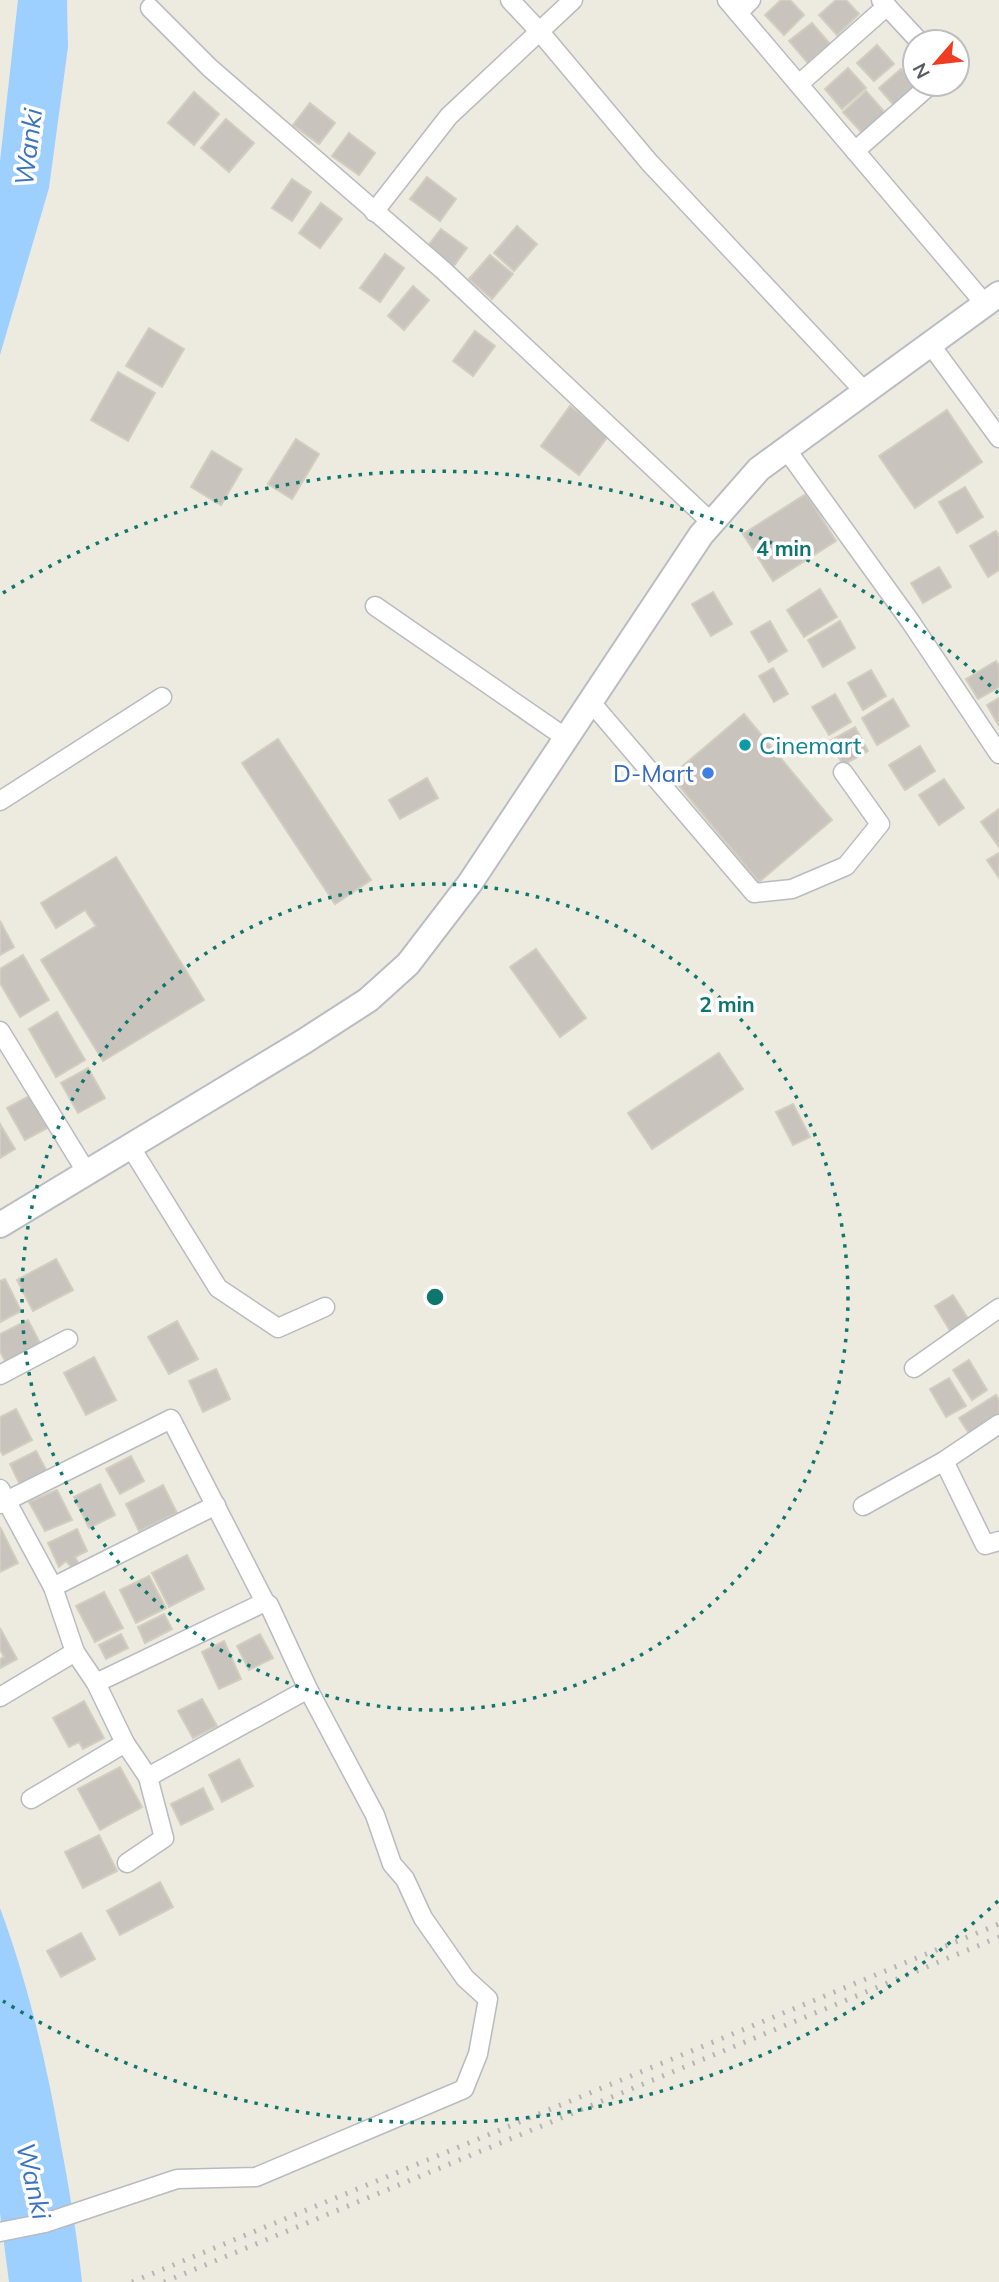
<svg xmlns="http://www.w3.org/2000/svg" width="999" height="2282" font-family="Mulish,sans-serif">
<style>
.water{fill:#9ed0ff}
.building{fill:#c8c4bd;stroke:#d2cdbe;stroke-width:2}
.lines{fill:none;stroke-linecap:round;stroke-linejoin:round}
.street-casing{stroke:#b8bbc0;stroke-width:21}
.secondary-casing{stroke:#b9bcc3;stroke-width:28}
.street{stroke:#fff;stroke-width:18}
.secondary{stroke:#fff;stroke-width:24}
.rail{stroke:#b4b5b5;stroke-width:5;stroke-dasharray:2 9;stroke-linecap:butt}
.ring{fill:none;stroke:#0f766e;stroke-width:3.5;stroke-dasharray:3.5 7}
.culture-dot{fill:#0f9aa8;stroke:#fff;stroke-width:2.5}
.shop-dot{fill:#3f7fe0;stroke:#fff;stroke-width:2.5}
.labels{text-anchor:middle;dominant-baseline:central;stroke-width:7;stroke-linejoin:round;paint-order:stroke}
.culture-label{font-size:24px;fill:#0d838f;stroke:#fff;text-anchor:start}
.shop-label{font-size:24px;fill:#366cbe;stroke:#fff;text-anchor:end}
.water-label{font-size:26px;font-style:italic;fill:#3b74be;stroke:#fff}
.centre{fill:#0f766e;stroke:#fff;stroke-width:3.5}
.ring-label{font-size:21px;text-anchor:middle;font-weight:bold;fill:#0f766e;stroke:#fff;stroke-width:7;stroke-linejoin:round;paint-order:stroke}
</style>
<rect width="100%" height="100%" fill="#edebe0"/>
<g class="water">
<path d="M18 0H67L68 47 49 188 0 355V161Z"/>
<path d="M0 1908C28 1983 46 2061 60 2140 69 2187 77 2234 82 2282H9L0 2213Z"/>
</g>
<g class="building">
<path d="M781 0H790L804 15 784 35 765 15Z"/>
<path d="M836 0H846L859 14 837 35 819 15Z"/>
<path d="M812 23 830 44 808 63 789 41Z"/>
<path d="M877 45 894 64 874 81 857 63Z"/>
<path d="M848 68 866 88 842 109 825 89Z"/>
<path d="M901 69 921 91 899 111 879 88Z"/>
<path d="M866 91 887 115 865 136 843 112Z"/>
<path d="M194 92 219 114 194 145 168 123Z"/>
<path d="M310 103 335 123 319 144 293 125Z"/>
<path d="M226 119 254 143 229 172 201 148Z"/>
<path d="M349 133 375 153 359 175 332 156Z"/>
<path d="M427 177 456 199 440 221 410 199Z"/>
<path d="M292 179 311 192 292 221 272 208Z"/>
<path d="M321 203 342 219 320 248 299 233Z"/>
<path d="M517 226 537 244 514 271 494 253Z"/>
<path d="M441 229 467 248 453 267 427 247Z"/>
<path d="M385 254 404 268 380 302 360 288Z"/>
<path d="M490 255 513 274 492 299 469 279Z"/>
<path d="M413 286 429 300 404 330 388 316Z"/>
<path d="M149 328 184 349 162 387 126 366Z"/>
<path d="M475 331 495 346 473 376 453 361Z"/>
<path d="M118 372 155 393 128 441 91 420Z"/>
<path d="M570 406 609 435 579 475 541 446Z"/>
<path d="M947 410 982 462 915 508 879 456Z"/>
<path d="M296 439 319 454 292 499 268 484Z"/>
<path d="M212 451 242 469 221 505 191 487Z"/>
<path d="M965 487 983 517 957 533 939 502Z"/>
<path d="M806 494 836 541 773 581 743 534Z"/>
<path d="M996 531 999 537V570L988 577 970 546Z"/>
<path d="M939 567 951 587 923 603 911 583Z"/>
<path d="M820 589 837 617 804 637 787 610Z"/>
<path d="M713 592 732 624 711 636 692 604Z"/>
<path d="M770 621 787 651 769 662 751 632Z"/>
<path d="M840 621 855 648 823 667 808 640Z"/>
<path d="M996 661 999 666V687L978 699 966 679Z"/>
<path d="M773 668 788 694 774 702 759 676Z"/>
<path d="M871 670 886 696 863 710 848 683Z"/>
<path d="M835 694 851 722 829 735 812 707Z"/>
<path d="M999 698V726L987 705Z"/>
<path d="M893 699 909 726 877 745 862 718Z"/>
<path d="M744 714 832 820 759 882 671 776Z"/>
<path d="M855 727 868 751 843 765 830 741Z"/>
<path d="M278 739 371 880 335 904 242 763Z"/>
<path d="M920 746 935 771 905 790 889 765Z"/>
<path d="M427 778 438 798 400 819 389 800Z"/>
<path d="M944 779 964 808 939 825 919 795Z"/>
<path d="M999 809V847L981 822Z"/>
<path d="M999 853V878L987 860Z"/>
<path d="M116 857 204 1000 103 1061 41 960 96 926 85 910 56 928 41 903Z"/>
<path d="M0 921 14 947 0 955Z"/>
<path d="M536 949 586 1018 560 1037 510 967Z"/>
<path d="M23 955 49 1000 20 1017 0 983V969Z"/>
<path d="M57 1012 85 1060 56 1077 29 1029Z"/>
<path d="M719 1053 743 1089 652 1149 628 1113Z"/>
<path d="M88 1068 105 1098 78 1113 61 1083Z"/>
<path d="M31 1095 49 1127 25 1140 7 1108Z"/>
<path d="M793 1104 810 1137 793 1145 776 1112Z"/>
<path d="M0 1124 15 1149 0 1158Z"/>
<path d="M56 1259 73 1290 33 1311 17 1280Z"/>
<path d="M5 1279 21 1311 0 1322V1281Z"/>
<path d="M953 1295 972 1325 954 1337 935 1306Z"/>
<path d="M28 1320 42 1347 7 1365 0 1351V1334Z"/>
<path d="M177 1321 198 1359 169 1374 148 1337Z"/>
<path d="M94 1357 116 1400 86 1415 64 1373Z"/>
<path d="M969 1360 987 1390 972 1400 953 1370Z"/>
<path d="M216 1369 230 1399 203 1412 189 1381Z"/>
<path d="M949 1378 966 1406 946 1417 930 1389Z"/>
<path d="M996 1395 999 1400V1417L970 1435 959 1418Z"/>
<path d="M16 1409 32 1440 3 1455 0 1450V1417Z"/>
<path d="M36 1451 50 1477 23 1491 10 1464Z"/>
<path d="M131 1456 144 1481 120 1494 106 1469Z"/>
<path d="M100 1484 115 1515 89 1528 74 1497Z"/>
<path d="M163 1485 177 1513 139 1531 126 1504Z"/>
<path d="M57 1490 72 1520 45 1531 29 1502Z"/>
<path d="M0 1527 18 1563 0 1572Z"/>
<path d="M77 1529 87 1551 75 1557 80 1566 73 1569 66 1561 59 1567 48 1543Z"/>
<path d="M187 1555 204 1589 169 1607 152 1573Z"/>
<path d="M149 1576 166 1608 136 1623 120 1590Z"/>
<path d="M104 1592 123 1628 95 1642 76 1606Z"/>
<path d="M164 1614 172 1629 145 1643 138 1627Z"/>
<path d="M0 1628 17 1659 0 1668V1659L4 1657 0 1649Z"/>
<path d="M121 1634 128 1648 106 1659 99 1645Z"/>
<path d="M260 1634 273 1658 249 1670 237 1646Z"/>
<path d="M224 1641 241 1679 219 1689 202 1652Z"/>
<path d="M202 1699 217 1726 193 1738 178 1711Z"/>
<path d="M84 1701 104 1738 83 1749 79 1742 69 1747 53 1718Z"/>
<path d="M239 1759 253 1786 222 1802 209 1775Z"/>
<path d="M120 1767 142 1807 100 1830 78 1789Z"/>
<path d="M203 1788 213 1809 181 1825 171 1804Z"/>
<path d="M99 1835 117 1871 83 1888 65 1852Z"/>
<path d="M160 1882 173 1907 120 1935 107 1911Z"/>
<path d="M81 1933 95 1959 61 1977 47 1951Z"/>
</g>
<g class="lines">
<g class="street-casing">
<g id="street">
<path d="M510 0 540 32 649 162 865 392"/>
<path d="M727 0 985 304"/>
<path d="M881 0 920 42"/>
<path d="M150 8 210 68 444 271 712 523"/>
<path d="M738 13 751 0"/>
<path d="M799 84 887 6"/>
<path d="M855 151 931 84"/>
<path d="M374 212 449 116 573 0"/>
<path d="M930 344 999 438"/>
<path d="M786 449 910 621 999 754"/>
<path d="M375 606 566 738"/>
<path d="M590 701 754 893 792 889 846 866 880 824 843 772"/>
<path d="M0 801 162 697"/>
<path d="M0 1031 87 1173"/>
<path d="M130 1146 218 1288 278 1328 325 1307"/>
<path d="M914 1368 999 1308"/>
<path d="M0 1375 68 1339"/>
<path d="M944 1461 985 1545 999 1541"/>
<path d="M0 1489 53 1587 75 1652 96 1683 125 1743 148 1777 164 1838 127 1863"/>
<path d="M0 1504 171 1419 265 1602 269 1605 308 1689 375 1815 392 1864 405 1879 423 1918 465 1978 488 1999 478 2054 464 2089 256 2177 177 2179 45 2223 0 2232"/>
<path d="M863 1506 944 1461 999 1424"/>
<path d="M53 1587 216 1505"/>
<path d="M96 1683 265 1602"/>
<path d="M0 1697 75 1652"/>
<path d="M148 1777 308 1689"/>
<path d="M31 1799 125 1743"/>
</g>
</g>
<g class="secondary-casing">
<path id="secondary" d="M0 1225 303 1042 368 1000 408 964 470 883 701 535 759 469 999 294"/>
</g>
<use href="#street" class="street"/>
<use href="#secondary" class="secondary"/>
<g class="rail">
<path d="M132 2282 999 1924"/>
<path d="M164 2282 999 1937"/>
</g>
</g>
<g class="ring">
<circle cx="435" cy="1297" r="413"/>
<path d="M998 1901A826 826 0 0 1 3 2001M3 593A826 826 0 0 1 998 693"/>
</g>
<circle class="culture-dot" cx="745" cy="745" r="7"/>
<circle class="shop-dot" cx="708" cy="773" r="7"/>
<g class="labels">
<g class="culture-label">
<text x="759" y="745">Cinemart</text>
</g>
<g class="shop-label">
<text x="694" y="773">D-Mart</text>
</g>
<g class="water-label">
<text transform="translate(28 147) rotate(-83)">Wanki</text>
<text transform="translate(34 2181) rotate(77)">Wanki</text>
</g>
</g>
<circle cx="435" cy="1297" r="10" class="centre"/>
<g class="ring-label">
<text x="784" y="556">4 min</text>
<text x="727" y="1012">2 min</text>
</g>
<g transform="translate(936 63) rotate(242)"><circle r="33" fill="#ffffff" stroke="#bdbec0" stroke-width="2"/>
<path d="M0-5L12 26L0 18L-12 26Z" fill="#ef3d24"/>
<text y="-10" font-size="19" font-weight="bold" text-anchor="middle" fill="#595d62">N</text>
</g>
</svg>
